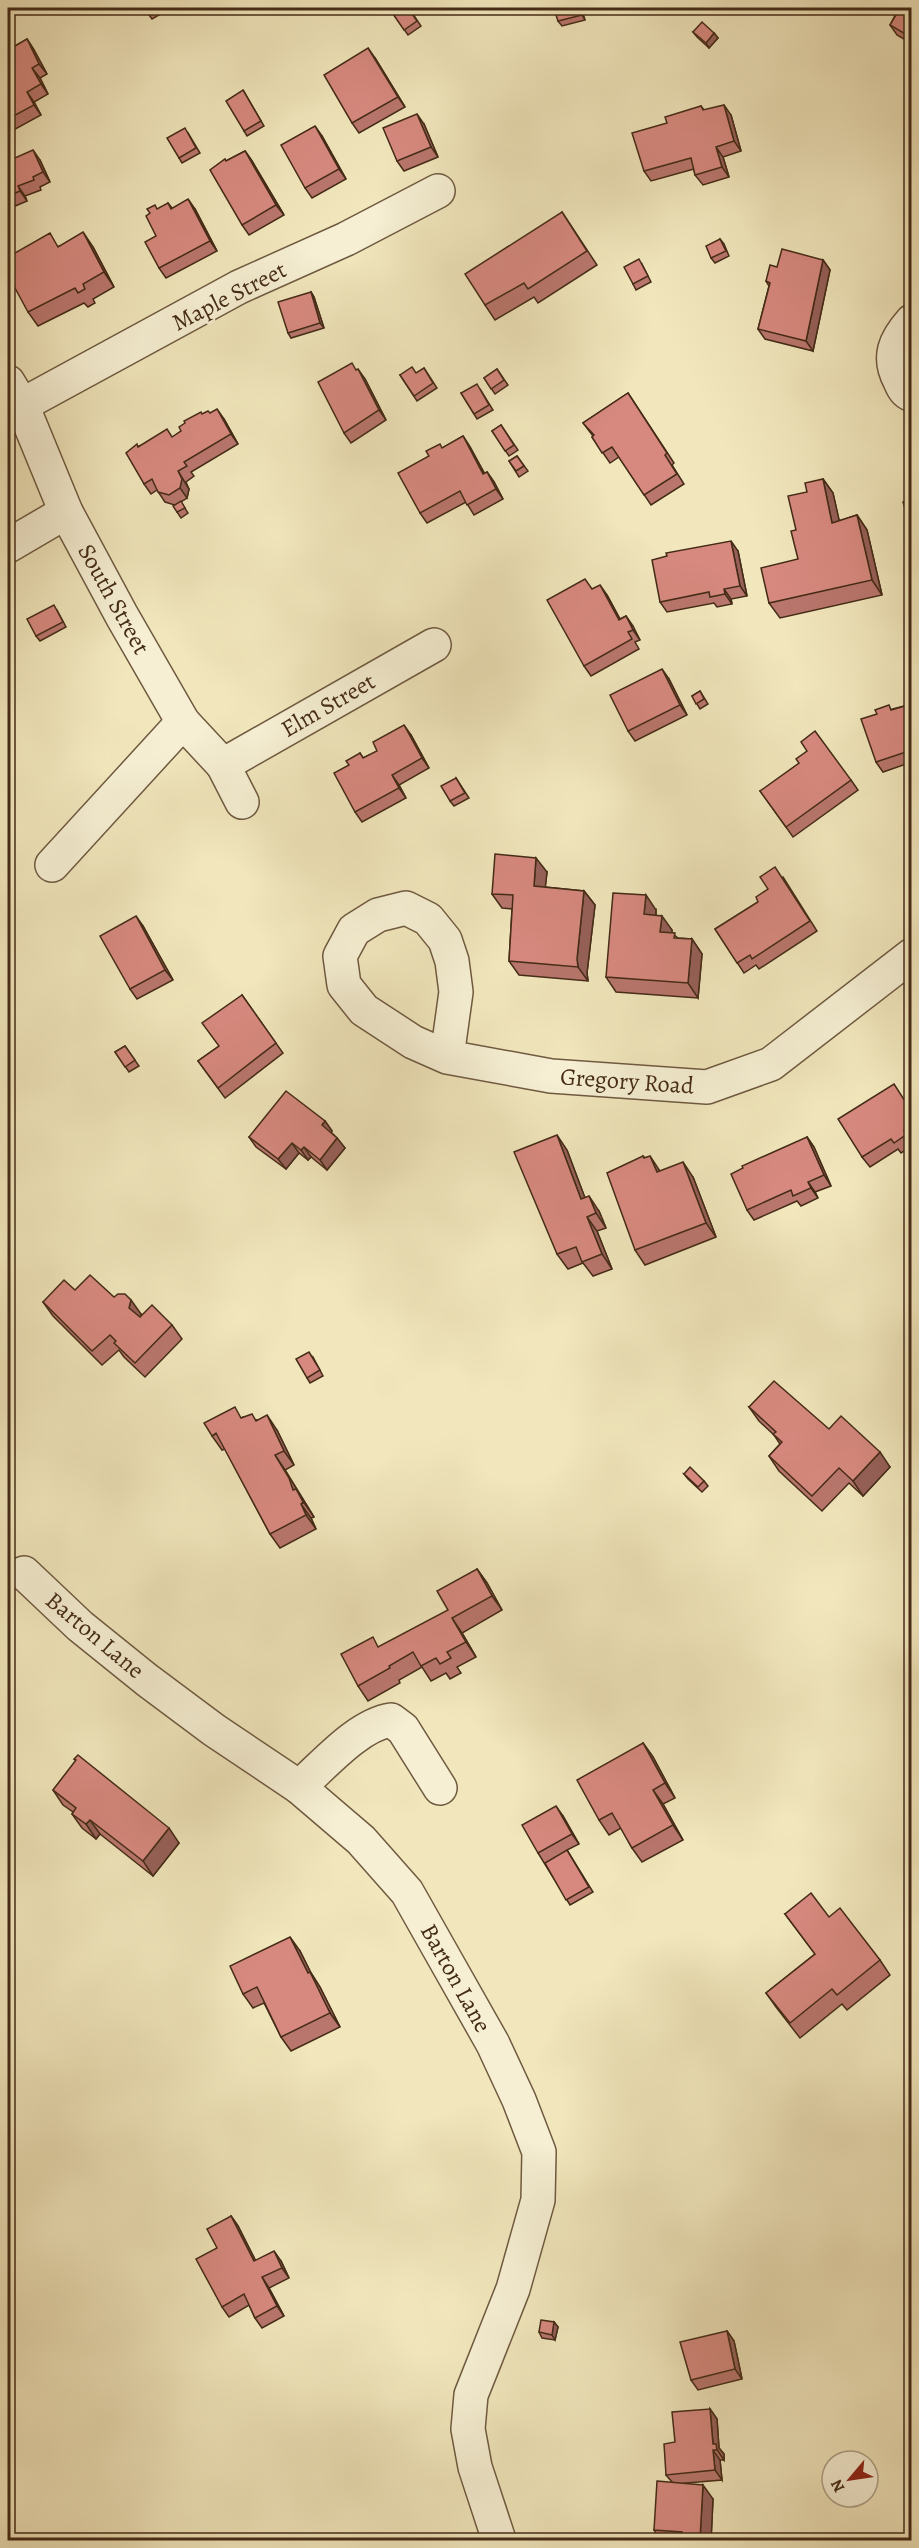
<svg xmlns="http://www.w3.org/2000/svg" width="919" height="2548" font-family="Alegreya,serif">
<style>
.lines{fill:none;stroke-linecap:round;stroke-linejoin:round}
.minor-casing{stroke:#6f5a40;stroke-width:36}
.minor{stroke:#f6efd3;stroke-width:33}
.wall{fill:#b9766d;stroke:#442b17;stroke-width:1.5}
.shaded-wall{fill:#966059;stroke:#442b17;stroke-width:1.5}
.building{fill:#d7897f;stroke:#442b17;stroke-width:1.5}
.labels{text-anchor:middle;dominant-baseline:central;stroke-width:5;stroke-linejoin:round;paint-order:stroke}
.street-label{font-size:24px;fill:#442b17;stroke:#f6efd3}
</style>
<rect width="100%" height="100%" fill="#f1e6bc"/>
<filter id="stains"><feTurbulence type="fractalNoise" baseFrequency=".00333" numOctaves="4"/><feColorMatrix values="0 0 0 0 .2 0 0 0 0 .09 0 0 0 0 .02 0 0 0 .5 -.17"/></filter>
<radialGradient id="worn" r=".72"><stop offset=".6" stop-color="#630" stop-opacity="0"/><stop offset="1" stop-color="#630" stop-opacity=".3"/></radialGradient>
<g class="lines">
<g class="minor-casing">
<g id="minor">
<path d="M912 321C895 340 887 357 900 381 903 388 905 392 912 395"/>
<path d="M8 382 22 405 66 512 122 616 183 722 223 765 242 802"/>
<path d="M22 405 239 287 346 239 438 191"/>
<path d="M8 546 66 512"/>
<path d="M223 765 434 645"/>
<path d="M52 865 183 722"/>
<path d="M447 1057 456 992 452 961 445 940 428 919 406 908 378 915 354 930 340 956 344 985 364 1010 413 1042 447 1057 551 1076 707 1087 771 1064 912 955"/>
<path d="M24 1573 80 1626 147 1680 214 1730 299 1787 361 1840 407 1892 493 2044 519 2100 539 2152 538 2200 513 2289 471 2395 468 2429 475 2467 499 2540"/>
<path d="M299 1787C324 1765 358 1725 391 1720L403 1729 440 1788"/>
</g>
</g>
<use href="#minor" class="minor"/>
</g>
<g class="wall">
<path d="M144 8H171L152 19Z"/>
<path d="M389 8H409L421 26 408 35Z"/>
<path d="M559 8H581L585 20 562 26 558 21Z"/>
<path d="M898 8H912V44L897 35 890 25 899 8Z"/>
<path d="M693 32 714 33 718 38 709 48 697 37Z"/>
<path d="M27 39 34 50 47 74 40 78 48 94 34 102 41 115 8 133V50Z"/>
<path d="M375 58 405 107 359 133 352 123Z"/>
<path d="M243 90 264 126 247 136 244 131Z"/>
<path d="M701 106 704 110 731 115 741 151 723 157 729 177 703 185 695 175 694 169 651 181 644 171 667 123Z"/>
<path d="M424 124 438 157 404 171 397 161Z"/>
<path d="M188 133 200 153 182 163 179 158Z"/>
<path d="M322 136 346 179 312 198 305 188Z"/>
<path d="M245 151 252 161 284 215 249 235 242 225 226 161Z"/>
<path d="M40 160 50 182 40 187 41 190 25 196 27 201 8 209V161Z"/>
<path d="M168 203 172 208 195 209 217 251 166 278 159 268 156 236Z"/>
<path d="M562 212 597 265 538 303 534 297 495 320 485 305Z"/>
<path d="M720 239 724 244 729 256 715 263 711 258Z"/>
<path d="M59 246 93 247 114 287 93 299 95 303 88 307 84 303 38 326 28 312Z"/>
<path d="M823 260 830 270 813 351 765 339 758 329 769 286 766 281 777 267Z"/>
<path d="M642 264 651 282 636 290 633 284Z"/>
<path d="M311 292 314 297 324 328 291 338 288 333Z"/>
<path d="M424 368 437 388 417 401 400 375 417 373Z"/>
<path d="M497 369 508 385 495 394 484 378Z"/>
<path d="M357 370 365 379 386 420 351 443 344 433Z"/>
<path d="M480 389 493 410 477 419 461 393Z"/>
<path d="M628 393 674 463 672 465 684 484 651 505 619 457 610 463 592 437 593 436 583 423Z"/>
<path d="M210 413 224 419 238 444 191 472 194 476 186 482 189 489 187 498 181 502 188 513 181 518 177 512 175 505 165 502 157 490 151 494 144 484 139 446 173 437 181 431 202 414Z"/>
<path d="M501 425 518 450 509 456 492 431Z"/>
<path d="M463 436 470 447 485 474 487 472 494 482 503 499 474 515 466 502 427 523 420 513 429 456Z"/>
<path d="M517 456 528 471 519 477 509 461Z"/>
<path d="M823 479 833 493 839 521 857 515 867 530 882 595 780 618 769 603 798 559 796 530 807 492Z"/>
<path d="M738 551 747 596 731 599 732 604 717 607 714 603 667 612 660 602Z"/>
<path d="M592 589 607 595 620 619 626 616 640 640 635 642 639 649 591 676 584 666Z"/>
<path d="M57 610 66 627 40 641 36 636Z"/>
<path d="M669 679 687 715 635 741 628 731Z"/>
<path d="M700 691 708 704 700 709 692 696Z"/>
<path d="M912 704V762L883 772 876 762 892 709Z"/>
<path d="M411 735 429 768 399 785 406 798 362 822 355 812 349 765 360 753 363 758Z"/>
<path d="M456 778 469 798 454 806 450 801Z"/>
<path d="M851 780 858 790 793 837 760 791Z"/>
<path d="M547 872 545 887 584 891 595 905 587 973 588 981 519 975 509 961 512 909 502 908 492 894Z"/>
<path d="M783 877 817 931 759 969 756 965 744 973 715 929 758 902 768 889Z"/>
<path d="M656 910V915L672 930V933L678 938 692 939 702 954 698 998 616 992 606 977Z"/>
<path d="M143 926 173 980 137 999 130 989Z"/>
<path d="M242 995 283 1053 225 1098 198 1061 219 1046Z"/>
<path d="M125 1046 139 1066 129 1072 115 1052Z"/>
<path d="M912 1111V1146L901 1153 898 1149 870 1167 862 1157Z"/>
<path d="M325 1121 332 1131 331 1132 337 1138 345 1148 327 1170 311 1157 308 1160 299 1153 286 1169 256 1147 249 1137Z"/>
<path d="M807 1137 814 1147 831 1186 815 1192 818 1198 801 1206 797 1201 754 1220 747 1210Z"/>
<path d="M567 1150 585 1198 599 1211 606 1228 597 1231 612 1269 593 1276 583 1263 568 1269 557 1254Z"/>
<path d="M643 1156 660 1171 693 1177 716 1237 645 1265 635 1250Z"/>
<path d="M75 1290 114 1297 141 1314V1316L172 1325 182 1339 145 1377 124 1357 119 1350 102 1365 53 1316 43 1302Z"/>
<path d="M313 1357 323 1376 310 1383 307 1378Z"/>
<path d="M749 1407 829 1429 890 1467 863 1496 849 1483 822 1511 779 1471 769 1456 780 1444 774 1435 759 1421Z"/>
<path d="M243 1417 257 1420 277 1430 294 1465 285 1470 314 1517 311 1518 316 1529 280 1548 270 1534 225 1449 222 1450 212 1436Z"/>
<path d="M684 1474 704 1481 708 1486 702 1492 688 1479Z"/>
<path d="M477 1569 487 1583 502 1610 462 1633 476 1657 457 1667 461 1673 450 1679 446 1673 431 1681 422 1667 399 1680 400 1683 368 1701 358 1686 448 1610Z"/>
<path d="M643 1743 653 1757 675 1798 663 1804 683 1840 642 1862 632 1848 621 1828 609 1835 599 1820Z"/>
<path d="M74 1759 179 1843 153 1876 100 1834 96 1839 82 1828 72 1814 73 1812 63 1805 53 1790 76 1761Z"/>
<path d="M563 1816 579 1844 567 1850 593 1892 570 1905 538 1853Z"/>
<path d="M785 1914 829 1917 880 1960 890 1975 847 2010 842 2004 800 2038 776 2007 766 1993 815 1954Z"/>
<path d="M300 1951 311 1973 320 1987 340 2027 291 2051 281 2037 264 2003 253 2008 243 1994Z"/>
<path d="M231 2216 238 2226 255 2260 281 2261 289 2278 269 2288 284 2316 262 2328 255 2318 249 2305 229 2317 222 2307 217 2248Z"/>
<path d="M554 2322 558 2327 555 2340 542 2338 539 2332Z"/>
<path d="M727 2331 734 2341 742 2379 698 2390 691 2380Z"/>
<path d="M710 2409 717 2419 719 2448 724 2454V2460H720L722 2480 686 2483 713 2499 711 2540 725 2541H661L654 2530 672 2482 666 2475 675 2442Z"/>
</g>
<g class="shaded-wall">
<path d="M579 8H581L585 20 582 15Z"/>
<path d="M714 33 718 38 709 48 706 43Z"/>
<path d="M27 39 34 50 47 74 39 64Z"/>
<path d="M368 48 375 58 405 107 398 97Z"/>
<path d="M32 68 40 78 48 94 41 84Z"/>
<path d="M27 92 34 102 41 115 34 105Z"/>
<path d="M724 105 731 115 741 151 734 141Z"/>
<path d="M417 114 424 124 438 157 431 147Z"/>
<path d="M315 126 322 136 346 179 339 169Z"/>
<path d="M716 147 723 157 729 177 722 167Z"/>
<path d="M33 150 40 160 50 182 43 172Z"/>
<path d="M245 151 252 161 284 215 276 205Z"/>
<path d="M18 186 25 196 27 201 20 191Z"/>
<path d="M188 199 195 209 217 251 210 241Z"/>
<path d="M83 232 93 247 114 287 104 272Z"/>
<path d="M823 260 830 270 813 351 806 341Z"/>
<path d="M311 292 314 297 324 328 320 323Z"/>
<path d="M358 369 365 379 386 420 379 410Z"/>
<path d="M217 409 224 419 238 444 231 434Z"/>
<path d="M463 436 470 447 490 484 483 474Z"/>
<path d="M178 471 189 489 187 498 180 488Z"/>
<path d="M487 472 494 482 503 499 496 489Z"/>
<path d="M823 479 833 493 843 537 832 523Z"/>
<path d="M857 515 867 530 882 595 872 580Z"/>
<path d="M731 541 738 551 747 596 740 586Z"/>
<path d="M600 585 607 595 626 630 619 620Z"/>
<path d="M724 589 731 599 732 604 725 594Z"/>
<path d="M626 616 633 626 640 640 633 630Z"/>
<path d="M662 669 669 679 687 715 680 705Z"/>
<path d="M404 725 411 735 429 768 422 758Z"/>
<path d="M392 775 399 785 406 798 399 788Z"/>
<path d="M536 858 547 872 544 900 534 886Z"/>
<path d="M584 891 595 905 587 973 588 981 578 967 577 959Z"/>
<path d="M646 895 656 910 655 928 644 914Z"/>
<path d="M136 916 143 926 173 980 165 970Z"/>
<path d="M662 916 672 930 671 946 660 932Z"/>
<path d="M692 939 702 954 698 998 688 983Z"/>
<path d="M325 1121 332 1131 329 1135 322 1125Z"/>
<path d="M557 1135 567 1150 591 1214 581 1199Z"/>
<path d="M807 1137 814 1147 831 1186 824 1175Z"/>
<path d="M337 1138 345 1148 327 1170 320 1160Z"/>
<path d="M292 1143 299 1153 286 1169 278 1159Z"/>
<path d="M304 1147 311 1157 308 1160 301 1150Z"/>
<path d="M650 1156 660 1171 667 1187 657 1172Z"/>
<path d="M683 1162 693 1177 716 1237 706 1223Z"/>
<path d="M808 1182 815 1192 818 1198 811 1188Z"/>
<path d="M589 1196 599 1211 606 1228 596 1213Z"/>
<path d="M587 1217 597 1231 612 1269 602 1254Z"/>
<path d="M131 1300 141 1314 140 1323 129 1308Z"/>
<path d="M267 1415 277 1430 294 1465 284 1451Z"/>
<path d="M880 1452 890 1467 863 1496 853 1481Z"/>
<path d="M275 1455 285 1470 314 1517 300 1497 303 1504 293 1490Z"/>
<path d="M301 1504 311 1518 316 1529 306 1515Z"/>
<path d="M477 1569 487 1583 502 1610 492 1596Z"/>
<path d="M452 1618 462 1633 476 1657 466 1642Z"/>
<path d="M643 1743 653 1757 675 1798 665 1783Z"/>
<path d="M653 1790 663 1804 683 1840 673 1825Z"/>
<path d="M556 1806 563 1816 579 1844 572 1834Z"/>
<path d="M90 1820 100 1834 96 1839 86 1824Z"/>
<path d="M169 1828 179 1843 153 1876 143 1861Z"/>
<path d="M290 1937 300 1951 311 1973 320 1987 340 2027 330 2013 308 1973Z"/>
<path d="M231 2216 238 2226 261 2271 254 2261Z"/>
<path d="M274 2251 281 2261 289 2278 282 2268Z"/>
<path d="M262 2277 269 2288 284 2316 277 2306Z"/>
<path d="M554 2322 558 2327 555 2340 552 2335Z"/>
<path d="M727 2331 734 2341 742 2379 735 2369Z"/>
<path d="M710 2409 717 2419 719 2448 724 2454V2460L713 2444Z"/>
<path d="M713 2450 720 2460 722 2480 715 2470Z"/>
<path d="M703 2485 713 2499 711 2541 700 2539Z"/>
</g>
<g class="building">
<path d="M389 8H408L417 21 404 30Z"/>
<path d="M559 8H579L582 15 558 21 554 9Z"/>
<path d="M900 8H912V38L890 25Z"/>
<path d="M702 22 714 33 706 43 693 32Z"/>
<path d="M27 39 39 64 32 68 41 84 27 92 34 105 8 119V50Z"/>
<path d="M368 48 398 97 352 123 324 75Z"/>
<path d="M243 90 261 121 244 131 226 101Z"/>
<path d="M724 105 734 141 716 147 722 167 695 175 691 158 644 171 632 133 667 123 665 117 701 106 703 110Z"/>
<path d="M417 114 431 147 397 161 383 128Z"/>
<path d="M315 126 339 169 305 188 281 145Z"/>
<path d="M185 128 196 148 179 158 167 138Z"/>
<path d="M33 150 43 172 33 177 34 180 18 186 20 191 8 196V161Z"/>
<path d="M245 151 276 205 242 225 210 170 225 159 226 161Z"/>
<path d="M912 197V221H910Z"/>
<path d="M188 199 210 241 159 268 145 242 156 236 146 216 150 213 147 209 155 205 157 209 168 203 171 209Z"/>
<path d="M562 212 587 251 528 289 524 283 485 305 465 274Z"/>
<path d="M83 232 104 272 83 284 85 289 78 293 75 288 28 312 8 275V261L9 260 8 257 50 233 58 247Z"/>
<path d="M720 239 726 251 711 258 706 246Z"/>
<path d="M782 249 823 260 806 341 758 329 770 283 766 281 770 265 777 267Z"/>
<path d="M639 259 648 276 633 284 624 267Z"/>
<path d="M311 292 320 323 288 333 278 302Z"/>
<path d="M352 363 356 370 358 369 379 410 344 433 318 382Z"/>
<path d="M412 367 416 373 424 368 433 383 414 396 400 375Z"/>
<path d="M497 369 504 380 491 389 484 378Z"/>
<path d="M477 384 489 405 474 414 461 393Z"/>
<path d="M628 393 667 453 665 455 677 474 644 495 612 447 602 453 592 437 594 435 583 423Z"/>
<path d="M217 409 231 434 184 462 187 466 178 471 182 479 180 488 169 495 158 492 152 479 144 484 126 453 137 444 138 447 167 429 172 437 181 431 179 427 185 423 184 421 201 412 202 414 208 411 210 413Z"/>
<path d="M501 425 514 445 505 451 492 431Z"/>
<path d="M463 436 483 474 487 472 496 489 467 505 460 491 420 513 398 473 429 456 426 451 440 444 442 448Z"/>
<path d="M517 456 524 466 516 471 509 461Z"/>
<path d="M823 479 832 523 857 515 872 580 769 603 761 568 798 559 791 531 796 530 788 496 807 492 805 483Z"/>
<path d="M912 500V530L903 502Z"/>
<path d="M181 501 185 508 177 512 173 506Z"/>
<path d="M731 541 740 586 724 589 725 594 710 597 709 592 660 602 652 560 667 556 666 553Z"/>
<path d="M585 579 592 589 600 585 619 620 626 616 633 630 628 632 632 639 584 666 547 600Z"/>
<path d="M54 605 63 622 36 636 27 619Z"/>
<path d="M662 669 680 705 628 731 610 695Z"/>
<path d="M700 691 704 699 696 704 692 696Z"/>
<path d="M912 704V750L876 762 861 719 877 714 875 710 889 705 891 710Z"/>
<path d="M404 725 422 758 392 775 399 788 355 812 334 773 349 765 346 761 360 753 363 758 377 751 373 742Z"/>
<path d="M815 731 851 780 786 827 760 791 799 763 796 759 807 751 801 742Z"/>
<path d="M456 778 465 793 450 801 441 786Z"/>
<path d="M495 854 536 858 534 886 584 891 577 959 578 967 509 961 513 895 492 894Z"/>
<path d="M775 867 810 921 752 959 750 955 737 963 715 929 758 902 756 897 768 889 760 877Z"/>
<path d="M613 893 646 895 644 914 662 916 660 932 675 933 674 938 692 939 688 983 606 977Z"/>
<path d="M136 916 165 970 130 989 100 936Z"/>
<path d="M242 995 276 1043 218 1088 198 1061 219 1046 202 1023Z"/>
<path d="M125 1046 135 1060 125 1067 115 1052Z"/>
<path d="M894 1084 912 1112V1126L904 1130 907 1134 894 1143 891 1139 862 1157 838 1119Z"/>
<path d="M286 1091 325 1121 322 1125 337 1138 320 1160 304 1147 301 1150 292 1143 278 1159 249 1137Z"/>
<path d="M557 1135 581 1199 589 1196 596 1213 587 1217 602 1254 582 1262 576 1247 557 1254 514 1152Z"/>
<path d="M807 1137 824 1175 808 1182 811 1188 793 1196 791 1190 747 1210 731 1174 743 1168 742 1166Z"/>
<path d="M643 1156 644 1158 650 1156 657 1172 683 1162 706 1223 635 1250 607 1173Z"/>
<path d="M90 1275 114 1297 118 1294H125L131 1300 129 1308 140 1317 152 1305 172 1325 135 1363 114 1343 116 1341 110 1335 92 1351 43 1302 64 1280 75 1290Z"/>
<path d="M309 1352 320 1370 307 1378 296 1359Z"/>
<path d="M774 1381 829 1429 841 1416 880 1452 853 1481 839 1468 812 1496 769 1456 782 1442 773 1434 776 1432 749 1407Z"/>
<path d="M235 1407 241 1418 252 1414 256 1421 267 1415 284 1451 275 1455 289 1478 293 1490 296 1489 303 1502 301 1504 306 1515 270 1534 216 1433 212 1436 204 1423Z"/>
<path d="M690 1467 704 1481 698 1487 684 1474Z"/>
<path d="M477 1569 492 1596 452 1618 466 1642 447 1652 451 1658 440 1664 436 1658 421 1666 413 1652 389 1666 390 1668 358 1686 341 1654 373 1637 378 1647 448 1610 437 1591Z"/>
<path d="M643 1743 665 1783 653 1790 673 1825 632 1848 612 1813 599 1820 577 1780Z"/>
<path d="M78 1755 169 1828 143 1861 90 1820 86 1824 72 1814 76 1808 53 1790 76 1760 74 1759Z"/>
<path d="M556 1806 572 1834 538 1853 522 1825Z"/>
<path d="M567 1850 589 1887 566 1900 545 1863Z"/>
<path d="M811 1893 829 1917 840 1908 880 1960 837 1995 832 1989 790 2023 766 1993 815 1954 785 1914Z"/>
<path d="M290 1937 308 1973 310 1972 330 2013 281 2037 257 1987 243 1994 230 1966Z"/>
<path d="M231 2216 254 2261 274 2251 282 2268 262 2277 277 2306 255 2318 244 2294 222 2307 196 2259 217 2248 207 2229Z"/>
<path d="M541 2320 554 2322 552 2335 539 2332Z"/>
<path d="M727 2331 735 2369 691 2380 680 2342Z"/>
<path d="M710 2409 713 2444H716L717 2450H713L715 2470 666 2475 664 2444 675 2442 672 2412Z"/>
<path d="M657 2481 703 2485 700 2539 725 2541H681L682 2532 654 2530Z"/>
</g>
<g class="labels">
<g class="street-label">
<text transform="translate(229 296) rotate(-27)">Maple Street</text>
<text transform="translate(114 599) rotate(61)">South Street</text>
<text transform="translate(328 705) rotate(-30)">Elm Street</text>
<text transform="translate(627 1081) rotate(4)">Gregory Road</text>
<text transform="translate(95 1635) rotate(40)">Barton Lane</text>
<text transform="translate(456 1978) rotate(61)">Barton Lane</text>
</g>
</g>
<rect width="919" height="2548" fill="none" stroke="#f1e6bc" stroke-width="30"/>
<rect x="9" y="9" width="901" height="2530" fill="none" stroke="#442b17" stroke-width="3"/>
<rect x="15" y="15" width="889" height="2518" fill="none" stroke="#442b17" stroke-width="1.5"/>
<g transform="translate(850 2479) rotate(241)"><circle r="28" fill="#f6efd3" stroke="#afa188" stroke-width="1.5"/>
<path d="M0-4.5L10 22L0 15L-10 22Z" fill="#8f2418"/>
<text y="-9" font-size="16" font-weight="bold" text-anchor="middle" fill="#442b17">N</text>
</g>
<rect width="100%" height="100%" filter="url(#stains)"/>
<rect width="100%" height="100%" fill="url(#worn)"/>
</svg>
